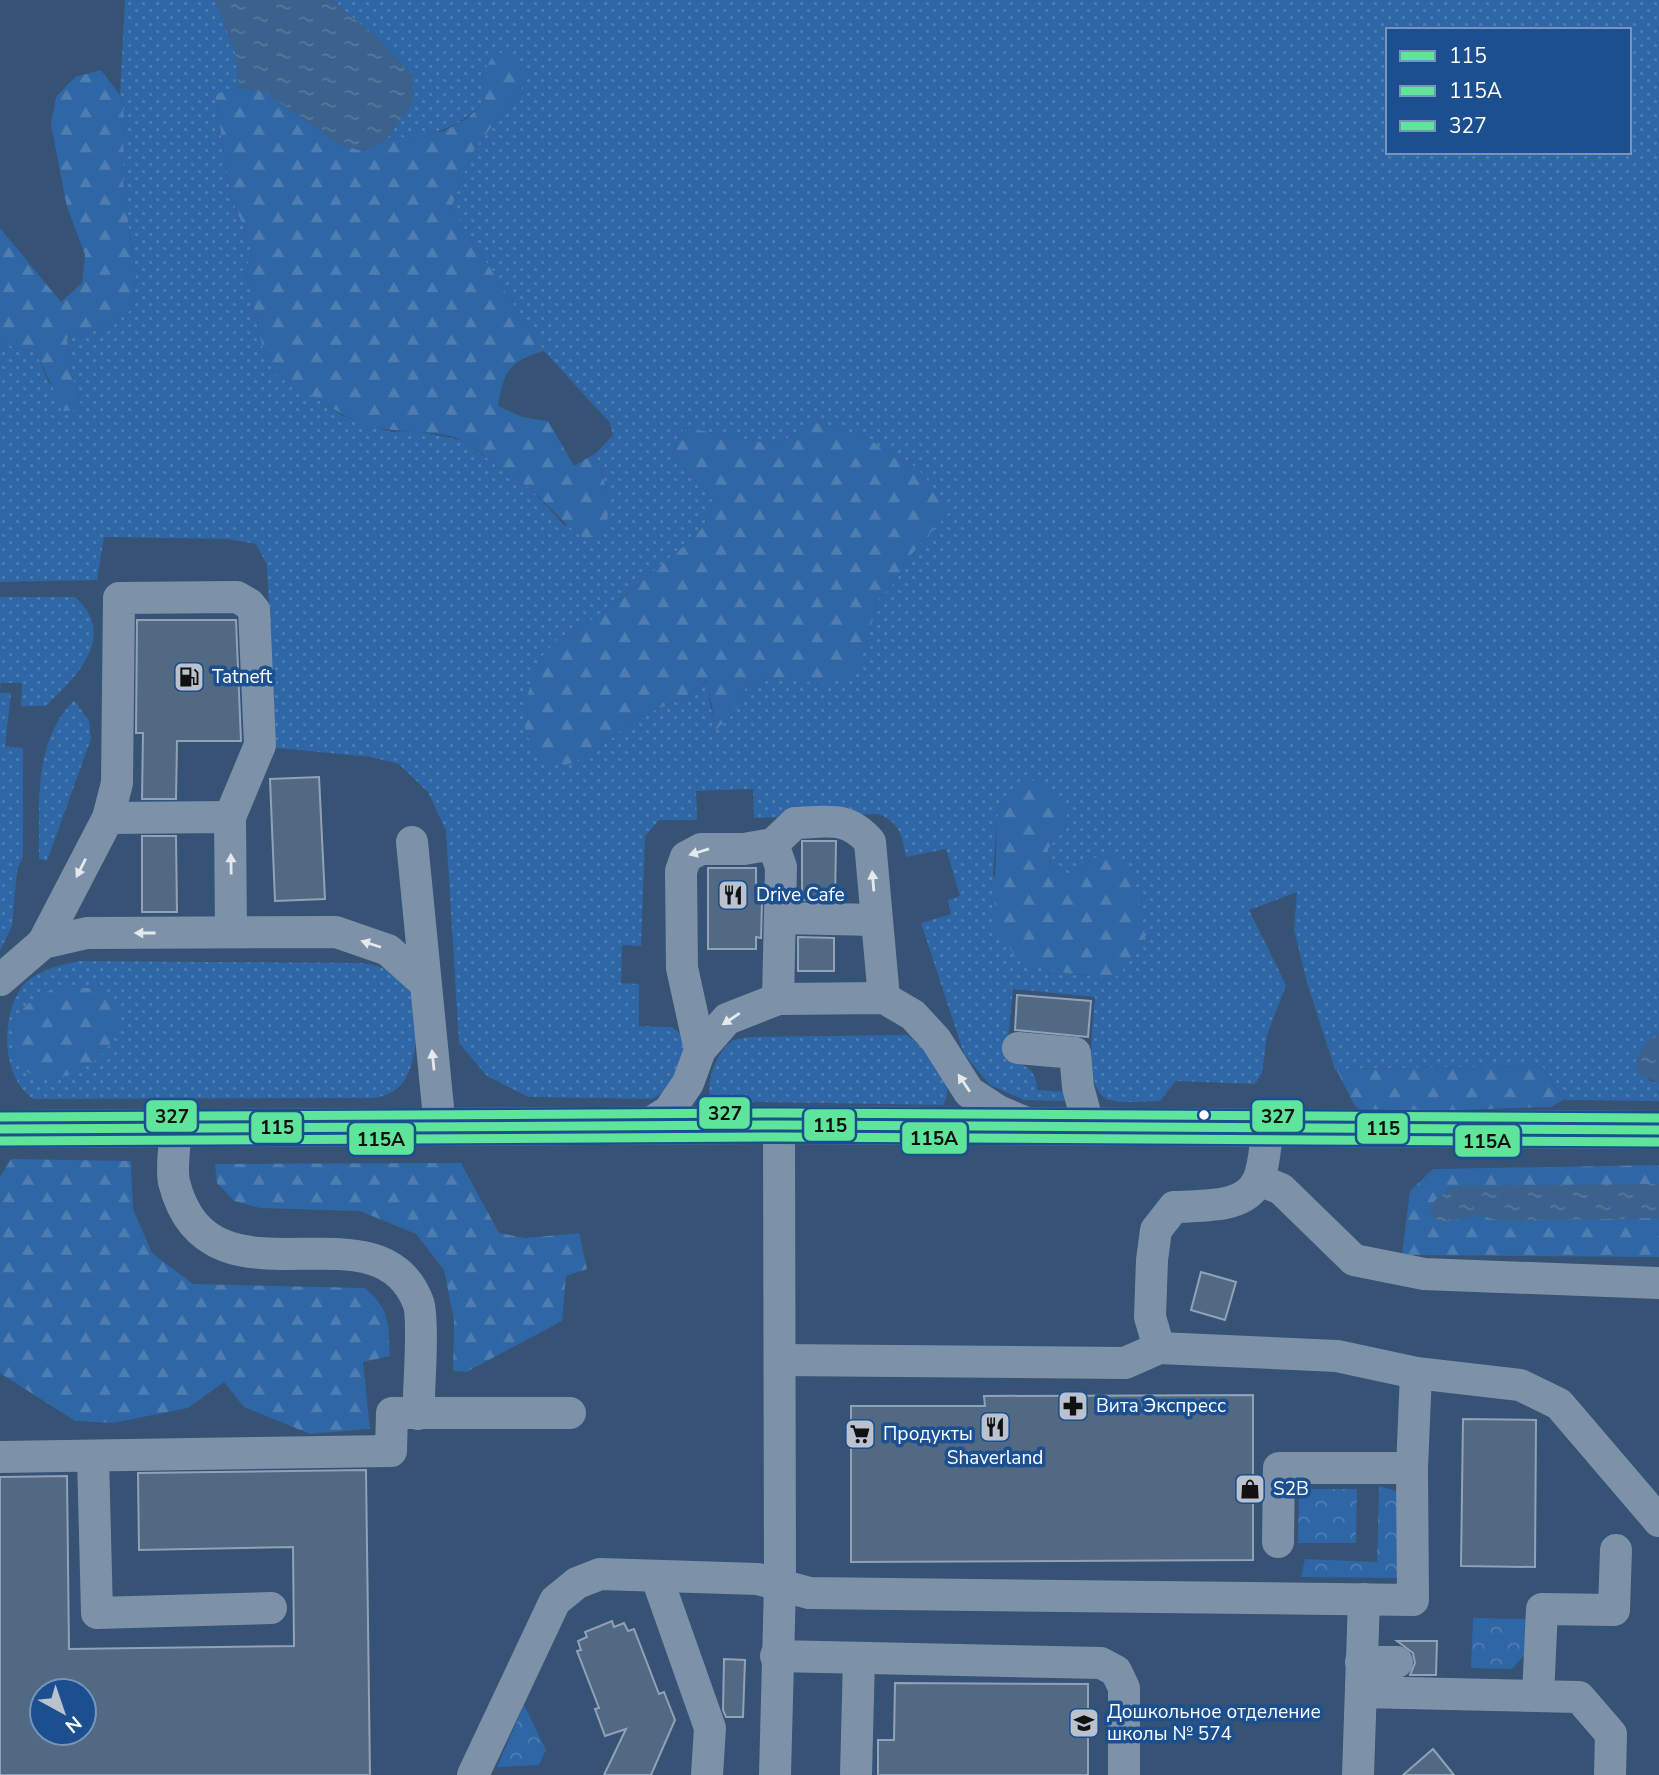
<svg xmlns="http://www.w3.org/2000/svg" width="1659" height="1775" font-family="'Nunito Sans',sans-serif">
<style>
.grass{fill:url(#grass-dots);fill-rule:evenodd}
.forest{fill:url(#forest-firs)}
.park{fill:url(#park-crowns)}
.water{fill:url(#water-ripples)}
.building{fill:#526984;stroke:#92a2b6;stroke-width:2;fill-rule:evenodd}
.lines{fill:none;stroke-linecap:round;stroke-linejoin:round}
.minor{stroke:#7d92a8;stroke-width:32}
.major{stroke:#7d8ea7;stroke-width:38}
.bus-1-casing{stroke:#1b4f8f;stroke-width:14}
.bus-2-casing{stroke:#1b4f8f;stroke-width:14}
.bus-3-casing{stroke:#1b4f8f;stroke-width:14}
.bus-1{stroke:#5ee59b;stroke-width:9}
.bus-2{stroke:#5ee59b;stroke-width:9}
.bus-3{stroke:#5ee59b;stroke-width:9}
.oneway{fill:#e5e9ee}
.bus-dot{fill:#fff;stroke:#1b4f8f;stroke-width:2.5}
.labels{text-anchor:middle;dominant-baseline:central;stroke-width:7;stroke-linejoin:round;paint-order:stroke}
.poi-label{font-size:19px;fill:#fff;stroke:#1b4f8f;text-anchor:start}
.line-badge{stroke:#1b4f8f;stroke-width:2.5}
.pale-badge-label{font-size:19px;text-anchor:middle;font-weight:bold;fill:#111}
</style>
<defs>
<pattern id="grass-dots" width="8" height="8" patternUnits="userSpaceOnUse" patternTransform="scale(1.75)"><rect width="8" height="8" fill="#2f66a5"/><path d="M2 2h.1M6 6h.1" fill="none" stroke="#4e7db2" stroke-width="1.8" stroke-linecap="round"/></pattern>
<pattern id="forest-firs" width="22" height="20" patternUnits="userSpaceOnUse" patternTransform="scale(1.75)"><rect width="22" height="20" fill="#2f66a5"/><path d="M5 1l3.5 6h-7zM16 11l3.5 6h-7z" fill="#4e7db2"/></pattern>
<pattern id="park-crowns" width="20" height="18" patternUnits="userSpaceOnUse" patternTransform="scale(1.75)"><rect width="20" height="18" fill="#2f66a5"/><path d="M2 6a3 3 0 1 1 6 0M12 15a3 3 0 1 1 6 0" fill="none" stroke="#4e7db2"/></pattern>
<pattern id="water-ripples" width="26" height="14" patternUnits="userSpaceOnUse" patternTransform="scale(1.75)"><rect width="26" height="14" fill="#3b618d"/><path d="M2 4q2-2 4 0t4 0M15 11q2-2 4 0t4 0" fill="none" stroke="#58799e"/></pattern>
</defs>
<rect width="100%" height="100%" fill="#365274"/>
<g class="grass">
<path d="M125 0H215L235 51 239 87 215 94 231 198 252 246 246 272 262 345 274 374 297 385 343 416 391 432 416 431 465 441 507 474 530 488 565 526 609 499 596 453 613 435 610 423 544 351 451 208 473 151 527 81 482 74 486 100C451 135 433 133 386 140L413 101V76L376 37 332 0H1659V1033L1651 1039 1649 1081 1659 1083V1101L1563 1100 1542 1066 1335 1069 1307 983 1294 929 1297 892 1249 910 1286 985 1267 1035 1262 1073 1255 1084 1176 1081 1160 1101C1144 1101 1124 1104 1110 1100 1081 1093 1094 1020 1095 997L1013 989 1006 1059C1025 1065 1037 1069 1037 1090L1067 1092V1101L1024 1100 990 1085 964 1054 921 923 951 914 948 900 960 896 946 849 906 857C902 836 900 822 878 814L754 818 753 789 696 791 697 820H659L645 836 641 946 622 945 621 983 639 984V1026L672 1027 682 1035C687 1059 675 1089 652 1099L528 1097 487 1076 459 1043 446 831 428 792 399 764 371 757 276 748 267 565 256 544 228 539 104 537 97 580 0 582V343L36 353 49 383 82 409 72 376 67 338 113 324 133 308 136 281 122 174 125 121 120 95ZM1388 30H1629V152H1388ZM814 422 861 435 917 468 908 558 895 582 877 601 865 651 800 680 773 678 747 685 736 710 717 729 710 705 708 680 687 696 637 718 591 755 523 711 540 659 557 640 602 614 685 545 705 525 714 500 672 455 684 427 776 445ZM1002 799 1066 825 1048 849 1050 867 1068 874 1097 857 1129 868 1146 940 1088 976 1059 972 993 875 997 819Z"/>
<path d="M0 597H75C119 636 76 677 46 706H21L22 683H1L0 693H11L5 746 23 748V857L17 870 12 926 0 951Z"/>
<path d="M74 700 89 721 91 739 47 861 39 859C40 801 32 744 74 700Z"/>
<path d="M80 961 363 963C379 966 392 969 403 981 422 1000 419 1060 404 1081 397 1091 387 1095 376 1098L33 1099C0 1076 0 1012 25 983 40 969 61 965 80 961Z"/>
<path d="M907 1035C926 1050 959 1081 943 1105L711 1101C705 1084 716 1052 732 1041 736 1039 744 1038 749 1037Z"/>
</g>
<g class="forest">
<path d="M496 51 521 63 527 81 473 151 451 208 544 351C509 361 504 371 498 406L522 417 548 421 574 466 596 453 609 499 607 525 587 540C565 526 551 508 532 490 524 483 513 479 505 473 492 463 481 451 467 443 441 427 397 435 368 425 333 414 307 389 274 374L262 345 246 272 252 246 231 198 215 94 239 87 267 93 337 143 362 151 386 140 444 131 468 118 485 100 482 74Z"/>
<path d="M101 70 120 95 125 121 122 174 136 281 133 308 113 324 67 338 72 376 82 410 64 411 36 353 0 343V228L61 302 82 283 85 255 67 207 51 125 56 97 75 77Z"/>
<path d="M814 422 861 435 917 468 952 509 908 558 895 582 877 601 865 651 852 673 827 684 773 678 747 685 736 710 716 730 707 680 687 696 637 718 591 755 566 765 542 759 527 736 522 711 540 659 557 640 602 614 685 545 705 525 714 500 672 455 684 427 776 445Z"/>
<path d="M1027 778C1047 785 1075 798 1065 826 1063 834 1053 842 1048 849L1050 867 1068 874 1097 857 1118 853 1129 868 1137 892 1146 940 1118 976 1106 978 1059 972 1016 958 994 925 997 819 1002 799Z"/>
<path d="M59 986 99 989 112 996C137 1039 79 1087 38 1077 11 1070 8 1034 20 1014 27 1000 46 993 59 986Z"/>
<path d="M1542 1066 1563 1100 1551 1107 1365 1113 1355 1106 1336 1069Z"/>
<path d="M11 1159 131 1161 133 1209 152 1253 193 1284 365 1288C391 1310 388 1324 390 1356L363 1362 370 1429 310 1434 244 1407 224 1382 188 1408 113 1423 75 1421 0 1373V1177Z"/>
<path d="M461 1163 499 1233 526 1238 579 1233 587 1269 566 1276 562 1321 466 1372 453 1371 454 1320 444 1270 416 1234 360 1211 260 1208 234 1201 217 1183 215 1164Z"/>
<path d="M1659 1165V1257L1402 1255 1410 1191 1433 1169Z"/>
</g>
<g class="park">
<path d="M1379 1486 1397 1491 1401 1578 1301 1577 1305 1559 1377 1562Z"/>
<path d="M1299 1489H1357L1356 1543H1298Z"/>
<path d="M1473 1618 1532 1619 1531 1647 1512 1669 1471 1668Z"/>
<path d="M524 1705 546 1750 539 1765 497 1767Z"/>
</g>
<g class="water">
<path d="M215 0H332L376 37 413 76V101L386 140 362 151 337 143 267 93 239 87 235 51Z"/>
<path d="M1659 1033V1083L1638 1073C1635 1054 1643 1044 1659 1033Z"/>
<path d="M1659 1184V1218L1502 1221 1479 1216 1439 1222 1430 1214 1434 1201 1453 1186Z"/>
</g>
<g class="building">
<path d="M137 620H236L241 741H177L176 799H142L143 733H136Z"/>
<path d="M319 777 325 899 275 901 270 779Z"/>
<path d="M142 836H176L177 912H142Z"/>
<path d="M802 841H836L835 901 802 900Z"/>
<path d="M708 868H756V902H762L761 938 756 937V949H708Z"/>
<path d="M798 937 834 938V971H798Z"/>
<path d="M1017 995 1091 1001 1088 1037 1015 1030Z"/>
<path d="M1201 1272 1236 1282 1225 1320 1191 1310Z"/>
<path d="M1253 1395V1560L851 1562V1406H985L984 1396Z"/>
<path d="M1463 1419 1536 1420 1535 1567 1461 1566Z"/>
<path d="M366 1470 370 1775H0V1477L67 1476 69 1649 294 1646 293 1547 139 1550 138 1473ZM42 1691H84V1733H42Z"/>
<path d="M612 1621 614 1627 624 1623 628 1631 634 1629 659 1694 664 1692 675 1720 651 1775H604L626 1729 605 1736 595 1709 599 1708 577 1651 581 1650 578 1641 587 1637 585 1632Z"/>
<path d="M1397 1641H1437L1436 1675H1410L1415 1663 1413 1653Z"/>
<path d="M724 1659 745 1660 743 1717H726L723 1710Z"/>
<path d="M895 1683 1088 1684V1775H878V1740H894Z"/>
<path d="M1433 1749 1454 1775H1403Z"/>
</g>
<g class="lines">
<g class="minor">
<path d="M108 818 117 783 119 598 237 597 249 604 254 610 260 745 230 817"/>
<path d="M412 842 440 1128"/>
<path d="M773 844 781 867 778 999"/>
<path d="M780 918 876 920"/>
<path d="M43 943 108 818 230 817 231 932"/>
<path d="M0 980 43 943 87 933 336 932 388 950 425 983"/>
<path d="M1018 1048 1075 1053 1078 1087 1089 1128"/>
<path d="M700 1050 682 968 681 871 686 857 701 849H744L773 844 795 823C827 822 847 815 870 842L884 998"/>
<path d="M644 1127 669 1111 688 1083 700 1050 727 1019 778 999 884 998 913 1015 936 1040 969 1092 998 1111 1031 1125"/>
<path d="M176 1128C175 1145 171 1166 174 1182 208 1320 377 1196 418 1302 424 1316 419 1393 418 1414"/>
<path d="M1259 1180 1281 1189 1354 1260 1424 1274 1659 1283"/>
<path d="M1159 1348 1337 1356 1416 1373 1520 1385 1559 1404 1659 1521"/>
<path d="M780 1360 1125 1363 1159 1348 1150 1317 1152 1260 1156 1230 1174 1207C1201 1205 1247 1210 1259 1178 1265 1163 1265 1143 1268 1128"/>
<path d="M93 1456 97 1613 271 1608"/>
<path d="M0 1457 391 1451 392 1413H570"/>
<path d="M1278 1542 1279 1468H1412"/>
<path d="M657 1578 710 1728 707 1775"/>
<path d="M776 1656 1101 1663 1116 1671 1124 1688V1775"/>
<path d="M1361 1662H1397"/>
<path d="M1361 1692 1579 1697 1611 1734 1610 1775"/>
<path d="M1538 1696 1542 1609 1614 1610 1616 1550"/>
<path d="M473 1775 555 1601 577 1583 600 1574 758 1579 809 1593 1413 1600 1412 1468 1416 1373"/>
<path d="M775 1775 780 1585 779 1125"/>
<path d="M856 1775 859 1658"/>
<path d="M1358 1775 1364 1599"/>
</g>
<path class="major" d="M0 1129 779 1125 1659 1130"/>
<g class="bus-1-casing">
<path id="bus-1" d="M0 1129 779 1125 1659 1130"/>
</g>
<g class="bus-2-casing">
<path id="bus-2" d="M0 1141 779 1137 1659 1142"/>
</g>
<g class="bus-3-casing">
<path id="bus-3" d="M0 1117 779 1113 1659 1118"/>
</g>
<use href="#bus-1" class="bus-1"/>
<use href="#bus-2" class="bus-2"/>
<use href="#bus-3" class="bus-3"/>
</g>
<defs><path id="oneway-solid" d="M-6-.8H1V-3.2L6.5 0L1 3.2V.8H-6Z" transform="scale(1.75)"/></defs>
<g class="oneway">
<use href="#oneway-solid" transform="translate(699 852) rotate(163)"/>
<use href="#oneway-solid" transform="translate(231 864) rotate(-91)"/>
<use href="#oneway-solid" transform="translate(81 868) rotate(117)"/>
<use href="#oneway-solid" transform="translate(873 881) rotate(-95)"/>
<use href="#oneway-solid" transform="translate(145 933) rotate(180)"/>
<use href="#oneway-solid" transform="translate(371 944) rotate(-162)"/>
<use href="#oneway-solid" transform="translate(731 1019) rotate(146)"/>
<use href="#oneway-solid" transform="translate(433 1060) rotate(-96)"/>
<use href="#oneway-solid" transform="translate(964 1083) rotate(-124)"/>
</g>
<defs>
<g id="fuel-square" transform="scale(1.575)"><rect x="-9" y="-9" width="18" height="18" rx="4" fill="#b9c2ce" stroke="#1b4f8f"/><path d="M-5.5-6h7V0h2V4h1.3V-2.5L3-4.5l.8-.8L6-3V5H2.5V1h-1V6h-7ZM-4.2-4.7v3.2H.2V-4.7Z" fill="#111"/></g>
<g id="restaurant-square" transform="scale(1.575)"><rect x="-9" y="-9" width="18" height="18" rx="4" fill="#b9c2ce" stroke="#1b4f8f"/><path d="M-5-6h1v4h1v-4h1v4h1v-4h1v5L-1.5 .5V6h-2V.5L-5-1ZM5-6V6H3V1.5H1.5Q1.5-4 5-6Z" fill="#111"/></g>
<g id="pharmacy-square" transform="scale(1.575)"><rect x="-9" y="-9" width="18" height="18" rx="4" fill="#b9c2ce" stroke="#1b4f8f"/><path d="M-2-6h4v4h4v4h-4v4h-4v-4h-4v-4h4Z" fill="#111"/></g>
<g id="supermarket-square" transform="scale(1.575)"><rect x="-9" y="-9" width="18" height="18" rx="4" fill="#b9c2ce" stroke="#1b4f8f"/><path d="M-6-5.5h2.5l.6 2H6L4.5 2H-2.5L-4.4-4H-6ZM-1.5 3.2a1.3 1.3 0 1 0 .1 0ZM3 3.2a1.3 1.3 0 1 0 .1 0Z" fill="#111"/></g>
<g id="shop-square" transform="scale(1.575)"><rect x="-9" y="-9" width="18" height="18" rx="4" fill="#b9c2ce" stroke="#1b4f8f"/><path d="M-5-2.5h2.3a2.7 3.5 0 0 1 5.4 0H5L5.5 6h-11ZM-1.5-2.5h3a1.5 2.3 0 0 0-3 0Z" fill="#111"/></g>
<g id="school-square" transform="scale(1.575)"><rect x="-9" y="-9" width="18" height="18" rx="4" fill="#b9c2ce" stroke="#1b4f8f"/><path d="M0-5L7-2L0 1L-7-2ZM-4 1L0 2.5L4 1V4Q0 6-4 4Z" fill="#111"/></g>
</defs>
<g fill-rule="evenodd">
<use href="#fuel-square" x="189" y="677"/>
<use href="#restaurant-square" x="733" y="895"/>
<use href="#pharmacy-square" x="1073" y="1406"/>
<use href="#restaurant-square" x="995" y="1427"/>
<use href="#supermarket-square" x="860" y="1434"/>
<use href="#shop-square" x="1250" y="1489"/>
<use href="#school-square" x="1084" y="1723"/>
</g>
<circle class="bus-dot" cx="1204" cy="1115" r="6"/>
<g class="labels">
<g class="poi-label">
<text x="212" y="677">Tatneft</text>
<text x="756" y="895">Drive Cafe</text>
<text x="1096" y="1406">Вита Экспресс</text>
<text x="883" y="1434">Продукты</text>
<text x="995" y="1458" text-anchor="middle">Shaverland</text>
<text x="1273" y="1489">S2B</text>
<text x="1107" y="1712">Дошкольное отделение<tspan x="1107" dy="22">школы № 574</tspan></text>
</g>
</g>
<g class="line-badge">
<rect x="698" y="1096" width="53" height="34" rx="7" fill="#5ee59b"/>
<rect x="1251" y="1099" width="53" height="34" rx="7" fill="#5ee59b"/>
<rect x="145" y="1099" width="53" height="34" rx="7" fill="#5ee59b"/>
<rect x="803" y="1108" width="53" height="34" rx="7" fill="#5ee59b"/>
<rect x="250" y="1111" width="53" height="33" rx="7" fill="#5ee59b"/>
<rect x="1356" y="1112" width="53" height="33" rx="7" fill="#5ee59b"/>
<rect x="901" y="1121" width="67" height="34" rx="7" fill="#5ee59b"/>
<rect x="348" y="1122" width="67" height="34" rx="7" fill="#5ee59b"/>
<rect x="1454" y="1124" width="67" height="34" rx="7" fill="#5ee59b"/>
</g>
<g class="pale-badge-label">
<text x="725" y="1120">327</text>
<text x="1278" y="1123">327</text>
<text x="172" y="1123">327</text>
<text x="830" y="1132">115</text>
<text x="277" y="1134">115</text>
<text x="1383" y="1135">115</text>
<text x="934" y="1145">115А</text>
<text x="381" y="1146">115А</text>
<text x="1487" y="1148">115А</text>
</g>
<rect x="1386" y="28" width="245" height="126" fill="#1b4f8f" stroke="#7695bc" stroke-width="2"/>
<rect x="1400" y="51" width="35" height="10" fill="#5ee59b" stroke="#7695bc" stroke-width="2"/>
<text x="1449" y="63" font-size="21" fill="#ffffff">115</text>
<rect x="1400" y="86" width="35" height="10" fill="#5ee59b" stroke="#7695bc" stroke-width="2"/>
<text x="1449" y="98" font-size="21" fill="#ffffff">115А</text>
<rect x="1400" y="121" width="35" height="10" fill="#5ee59b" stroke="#7695bc" stroke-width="2"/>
<text x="1449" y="133" font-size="21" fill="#ffffff">327</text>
<g transform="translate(63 1712) rotate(140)"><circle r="33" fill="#1b4f8f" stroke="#7695bc" stroke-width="2"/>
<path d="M0-5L12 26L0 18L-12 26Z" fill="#b9c2ce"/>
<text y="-10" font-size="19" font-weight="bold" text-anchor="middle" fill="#ffffff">N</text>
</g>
</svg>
